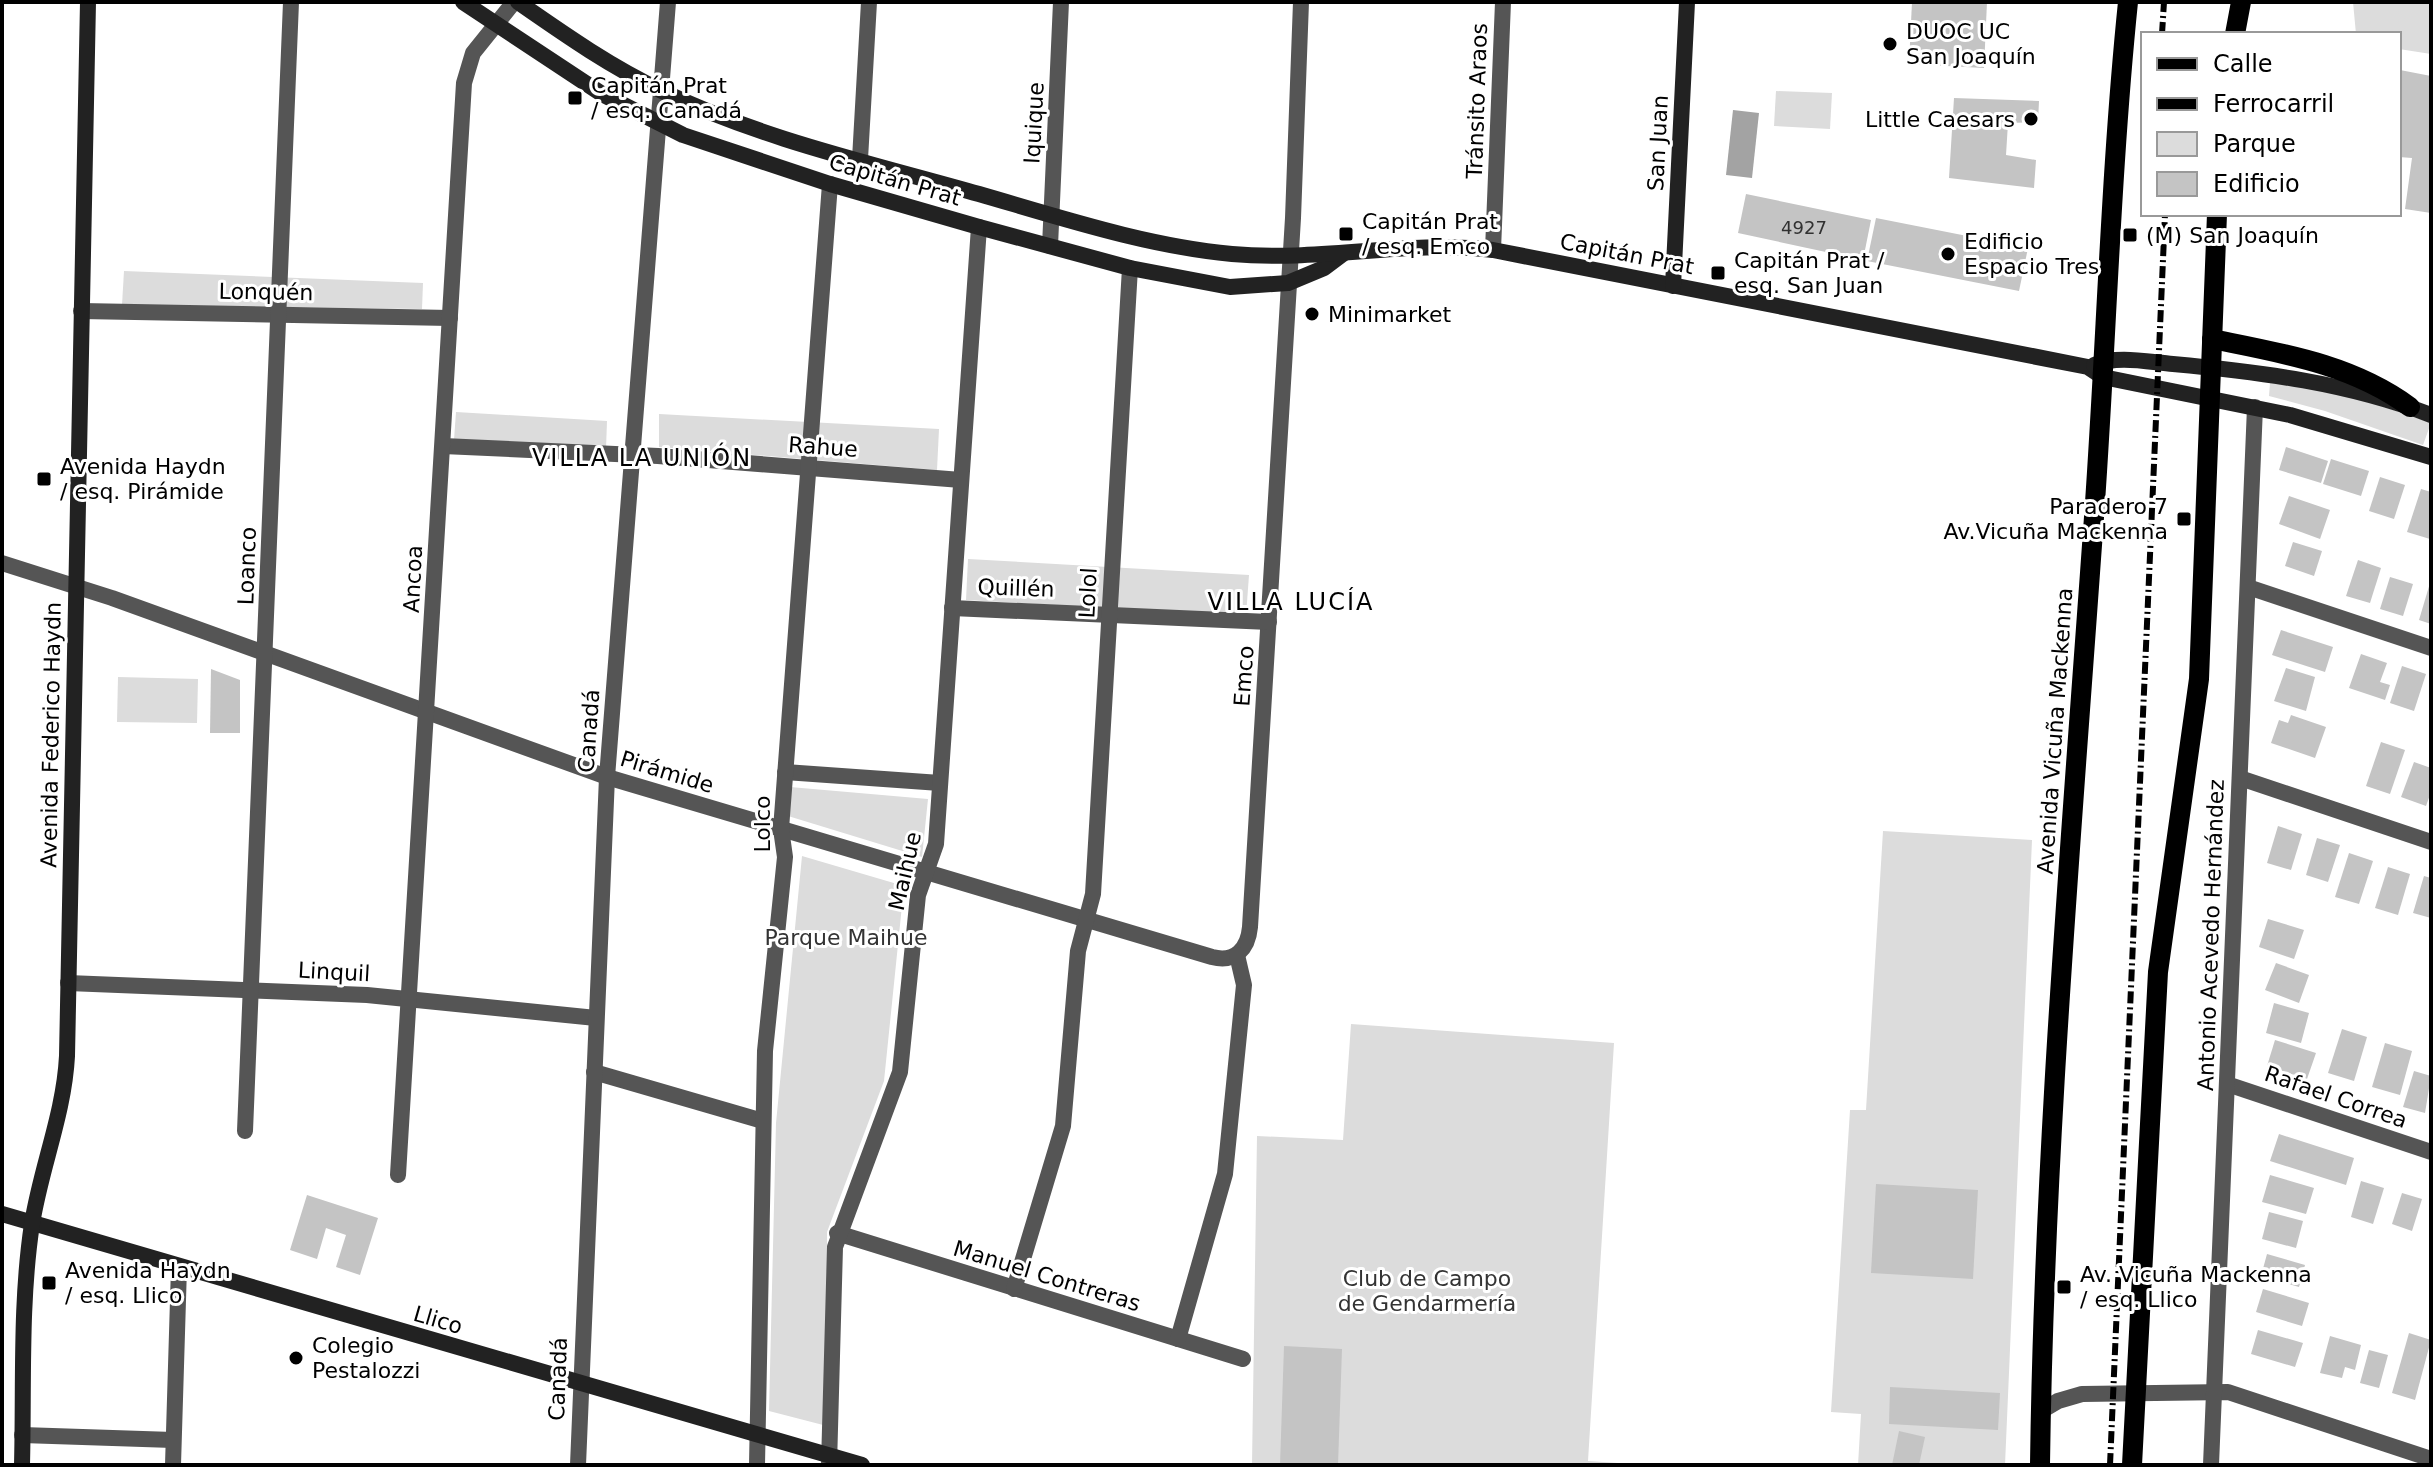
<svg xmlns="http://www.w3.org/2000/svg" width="2433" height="1467" font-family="'DejaVu Sans',sans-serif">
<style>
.green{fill:#dcdcdc}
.water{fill:#a3a3a3}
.building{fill:#c4c4c4}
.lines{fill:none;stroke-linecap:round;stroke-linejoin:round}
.street{stroke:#555;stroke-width:16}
.secondary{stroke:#222;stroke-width:16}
.primary{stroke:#000;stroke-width:20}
.rail{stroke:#000;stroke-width:6;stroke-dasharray:12 4 2 4;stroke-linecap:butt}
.poi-dot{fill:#000;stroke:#fff;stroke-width:3}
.labels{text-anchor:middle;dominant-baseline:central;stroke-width:6;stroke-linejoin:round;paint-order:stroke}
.number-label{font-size:18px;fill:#313131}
.poi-label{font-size:22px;fill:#000;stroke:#fff;text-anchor:start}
.street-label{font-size:22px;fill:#000;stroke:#fff}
.park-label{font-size:22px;fill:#333;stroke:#fff}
.neighbourhood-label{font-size:24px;letter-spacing:2px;fill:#000;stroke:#fff}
</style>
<rect width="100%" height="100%" fill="#fff"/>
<g class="green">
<path d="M2353 2H2431V54L2399 49V34H2356Z"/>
<path d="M1776 91 1832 93 1830 129 1774 126Z"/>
<path d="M124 271 423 283 422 309 122 305Z"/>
<path d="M2270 383C2326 388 2379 404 2431 423L2423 445 2325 411 2269 396Z"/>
<path d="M456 412 607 421 606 449 454 440Z"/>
<path d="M659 414 939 429 937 470 659 447Z"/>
<path d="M968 559 1249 575 1246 616 966 600Z"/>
<path d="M118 677 198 679 197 723 117 722Z"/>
<path d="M790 787 928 799 922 857 788 816Z"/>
<path d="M1883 831 2032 840 2005 1465H1858L1861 1414 1831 1412 1850 1110H1866Z"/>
<path d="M802 856 904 886 884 1081 827 1232V1426L769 1411 776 1123Z"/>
<path d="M1351 1024 1614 1043 1588 1461 1648 1465H1252L1257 1136 1343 1140Z"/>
</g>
<path class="water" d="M1733 110 1759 113 1752 178 1726 175Z"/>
<g class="building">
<path d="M1912 2H1987L1984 68 1909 64Z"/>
<path d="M2400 70 2431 76V213L2405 209 2412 158 2399 157Z"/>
<path d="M1954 98 2039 101 2038 122 2008 123 2006 155 2036 160 2034 188 1949 178Z"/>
<path d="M1746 194 1871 220 1863 260 1738 233Z"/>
<path d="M1876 218 2028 248 2019 291 1867 261Z"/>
<path d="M2286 447 2328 461 2321 483 2279 470Z"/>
<path d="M2331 459 2369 471 2361 496 2323 484Z"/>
<path d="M2380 477 2405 485 2394 519 2369 511Z"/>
<path d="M2421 489 2431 492 2430 539 2407 532Z"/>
<path d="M2289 496 2330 510 2320 539 2279 524Z"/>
<path d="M2293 542 2322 551 2314 576 2285 566Z"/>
<path d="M2358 560 2381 568 2370 603 2346 596Z"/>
<path d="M2390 577 2413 584 2403 616 2380 609Z"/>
<path d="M2430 583H2431V624L2419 620Z"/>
<path d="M2281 630 2333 647 2325 672 2272 655Z"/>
<path d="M2361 654 2387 663 2380 682 2390 685 2385 700 2349 688Z"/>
<path d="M2402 666 2426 674 2414 711 2390 703Z"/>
<path d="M2286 668 2315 677 2306 711 2274 701Z"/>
<path d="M211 669 240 680V733H210Z"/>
<path d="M2291 715 2326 727 2315 758 2271 743 2279 720 2288 723Z"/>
<path d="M2381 742 2405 750 2390 794 2366 786Z"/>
<path d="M2414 762 2431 768V792L2426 806 2401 797Z"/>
<path d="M2278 826 2302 834 2291 870 2267 863Z"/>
<path d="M2317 838 2340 845 2328 882 2306 875Z"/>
<path d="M2349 853 2373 861 2359 904 2335 897Z"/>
<path d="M2388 867 2410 874 2398 915 2375 908Z"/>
<path d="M2424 876 2431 878V918L2413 913Z"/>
<path d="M2268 919 2304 930 2294 959 2259 947Z"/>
<path d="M2276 963 2309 975 2299 1003 2265 990Z"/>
<path d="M2274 1003 2309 1013 2301 1043 2266 1033Z"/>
<path d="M2342 1029 2367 1037 2354 1081 2328 1073Z"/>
<path d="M2275 1040 2316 1053 2307 1079 2267 1066Z"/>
<path d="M2385 1043 2412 1051 2400 1095 2372 1087Z"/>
<path d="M2414 1071 2431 1076 2425 1113 2403 1107Z"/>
<path d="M2279 1134 2354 1158 2346 1185 2270 1161Z"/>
<path d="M2270 1175 2314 1188 2306 1214 2262 1202Z"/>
<path d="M2361 1181 2384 1188 2373 1224 2351 1217Z"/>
<path d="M1876 1184 1978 1190 1973 1279 1871 1273Z"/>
<path d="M2402 1193 2422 1199 2412 1231 2392 1224Z"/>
<path d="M307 1195 378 1218 360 1275 336 1267 346 1235 326 1228 317 1259 290 1250Z"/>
<path d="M2269 1212 2303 1221 2296 1248 2262 1239Z"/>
<path d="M2267 1254 2305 1265 2299 1287 2261 1276Z"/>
<path d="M2263 1289 2309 1303 2302 1326 2256 1312Z"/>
<path d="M2258 1330 2303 1343 2295 1367 2251 1354Z"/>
<path d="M2409 1333 2431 1340 2415 1400 2392 1393Z"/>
<path d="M2330 1336 2361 1345 2355 1370 2345 1367 2342 1378 2320 1373Z"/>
<path d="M1284 1346 1342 1349 1338 1465H1280Z"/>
<path d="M2369 1350 2388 1355 2379 1388 2360 1383Z"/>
<path d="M1890 1387 2000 1393 1998 1430 1889 1424Z"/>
<path d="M1899 1431 1925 1437 1919 1465H1892Z"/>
</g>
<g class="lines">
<g class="street">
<path d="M860 159 869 2"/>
<path d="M1050 246 1061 2"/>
<path d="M1493 250 1503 2"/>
<path d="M81 311 450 318"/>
<path d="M443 446 658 456 961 480"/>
<path d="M2 563 112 598 607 777 1212 957C1235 963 1248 949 1250 927L1293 218 1301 2"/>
<path d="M2248 587 2431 648"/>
<path d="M952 608 1269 622"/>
<path d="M785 772 940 783"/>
<path d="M2240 778 2431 842"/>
<path d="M68 983 367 995 596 1018"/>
<path d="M594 1072 763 1121"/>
<path d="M2227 1084 2431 1152"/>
<path d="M245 1131 291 2"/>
<path d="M398 1175 464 83 473 53 514 2"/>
<path d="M837 1233 1243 1359"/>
<path d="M1014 1289 1063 1126 1078 951 1093 894 1130 268"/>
<path d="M1178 1339 1225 1174 1244 985 1237 955"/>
<path d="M2041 1411 2058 1401 2082 1394 2228 1392 2431 1459"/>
<path d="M22 1435 173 1440"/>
<path d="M173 1465 179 1267"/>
<path d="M578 1465 607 777 668 2"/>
<path d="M757 1465 765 1051 785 857 781 829 830 184"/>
<path d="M829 1465 835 1247 900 1072 918 895 936 844 979 227"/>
<path d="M2211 1465 2255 407"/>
</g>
<g class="secondary">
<path d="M463 2 602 94 683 135 830 184 979 227 1130 268 1230 287 1288 283 1324 268 1344 253"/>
<path d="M518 2C564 34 611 67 662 91 761 139 874 164 979 194 1062 218 1147 246 1232 254 1320 262 1406 240 1493 250L2088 367 2103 377 2290 415 2431 457"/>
<path d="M1673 286 1687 2"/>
<path d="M2094 365C2117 355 2148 362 2173 364 2261 372 2348 383 2431 415"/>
<path d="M2 1214 862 1465"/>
<path d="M22 1465C24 1386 20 1303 32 1224 41 1167 64 1114 67 1056L88 2"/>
</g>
<g class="primary">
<path d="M2235 34 2241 2"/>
<path d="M2212 339C2281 353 2352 364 2410 407"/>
<path d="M2040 1465C2044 1153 2071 842 2093 531 2106 355 2110 178 2128 2"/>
<path d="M2132 1465 2158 972 2199 679 2217 214"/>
</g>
<g class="rail">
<path d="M2162 34 2164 2"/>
<path d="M2110 1465 2165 214"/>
</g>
</g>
<g class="poi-dot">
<circle cx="1890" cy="44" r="8"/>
<rect x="567" y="90" width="16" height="16" rx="4"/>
<circle cx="2031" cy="119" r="8"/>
<rect x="1338" y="226" width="16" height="16" rx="4"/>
<rect x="2122" y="227" width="16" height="16" rx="4"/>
<circle cx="1948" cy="254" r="8"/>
<rect x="1710" y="265" width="16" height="16" rx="4"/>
<circle cx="1312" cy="314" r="8"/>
<rect x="36" y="471" width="16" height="16" rx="4"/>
<rect x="2176" y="511" width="16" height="16" rx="4"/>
<rect x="41" y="1275" width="16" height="16" rx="4"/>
<rect x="2056" y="1279" width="16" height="16" rx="4"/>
<circle cx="296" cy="1358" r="8"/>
</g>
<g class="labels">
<g class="number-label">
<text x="1804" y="227">4927</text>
</g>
<g class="poi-label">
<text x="1906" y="31">DUOC UC<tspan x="1906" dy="25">San Joaquín</tspan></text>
<text x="591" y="85">Capitán Prat<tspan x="591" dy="25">/ esq. Canadá</tspan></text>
<text x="2015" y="119" text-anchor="end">Little Caesars</text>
<text x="1362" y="221">Capitán Prat<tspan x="1362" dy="25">/ esq. Emco</tspan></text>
<text x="2146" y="235">(M) San Joaquín</text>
<text x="1964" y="241">Edificio<tspan x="1964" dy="25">Espacio Tres</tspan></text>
<text x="1734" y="260">Capitán Prat /<tspan x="1734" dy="25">esq. San Juan</tspan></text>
<text x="1328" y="314">Minimarket</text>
<text x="60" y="466">Avenida Haydn<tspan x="60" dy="25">/ esq. Pirámide</tspan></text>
<text x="2168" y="506" text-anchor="end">Paradero 7<tspan x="2168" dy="25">Av.Vicuña Mackenna</tspan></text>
<text x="65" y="1270">Avenida Haydn<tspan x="65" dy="25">/ esq. Llico</tspan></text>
<text x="2080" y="1274">Av. Vicuña Mackenna<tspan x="2080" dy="25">/ esq. Llico</tspan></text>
<text x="312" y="1345">Colegio<tspan x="312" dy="25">Pestalozzi</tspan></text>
</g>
<g class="street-label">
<text transform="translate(1477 101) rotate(-88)">Tránsito Araos</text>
<text transform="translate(1034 123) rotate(-87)">Iquique</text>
<text transform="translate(1658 143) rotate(-87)">San Juan</text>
<text transform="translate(895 180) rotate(16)">Capitán Prat</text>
<text transform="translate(1627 254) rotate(11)">Capitán Prat</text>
<text transform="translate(266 292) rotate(1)">Lonquén</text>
<text transform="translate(823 447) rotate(4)">Rahue</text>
<text transform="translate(247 566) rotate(-88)">Loanco</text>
<text transform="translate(413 579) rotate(-87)">Ancoa</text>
<text transform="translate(1016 588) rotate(2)">Quillén</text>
<text transform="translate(1088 593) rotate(-87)">Lolol</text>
<text transform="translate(1244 676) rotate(-86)">Emco</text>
<text transform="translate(589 731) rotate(-86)">Canadá</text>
<text transform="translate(2055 731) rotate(-86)">Avenida Vicuña Mackenna</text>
<text transform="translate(51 735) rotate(-89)">Avenida Federico Haydn</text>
<text transform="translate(667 772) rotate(17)">Pirámide</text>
<text transform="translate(762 824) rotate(-90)">Lolco</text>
<text transform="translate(905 871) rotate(-77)">Maihue</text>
<text transform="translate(2211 935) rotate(-88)">Antonio Acevedo Hernández</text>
<text transform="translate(334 972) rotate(3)">Linquil</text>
<text transform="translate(2336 1097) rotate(19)">Rafael Correa</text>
<text transform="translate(1047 1276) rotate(17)">Manuel Contreras</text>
<text transform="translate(438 1320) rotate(16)">Llico</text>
<text transform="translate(558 1379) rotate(-88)">Canadá</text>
</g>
<g class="park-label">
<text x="846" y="937">Parque Maihue</text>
<text x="1427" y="1278">Club de Campo<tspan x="1427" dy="25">de Gendarmería</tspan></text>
</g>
<g class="neighbourhood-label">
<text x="642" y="458">VILLA LA UNIÓN</text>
<text x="1291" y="602">VILLA LUCÍA</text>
</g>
</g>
<rect width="2433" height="1467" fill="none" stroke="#000000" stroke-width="8"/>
<rect x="2141" y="32" width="260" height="184" fill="#ffffff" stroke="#999999" stroke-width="2"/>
<rect x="2157" y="58" width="40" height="12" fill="#000000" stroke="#999999" stroke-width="2"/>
<text x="2213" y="72" font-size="24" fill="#000000">Calle</text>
<rect x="2157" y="98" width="40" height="12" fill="#000000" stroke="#999999" stroke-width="2"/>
<text x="2213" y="112" font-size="24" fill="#000000">Ferrocarril</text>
<rect x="2157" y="132" width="40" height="24" fill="#dcdcdc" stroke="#999999" stroke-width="2"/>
<text x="2213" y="152" font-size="24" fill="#000000">Parque</text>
<rect x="2157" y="172" width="40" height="24" fill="#c4c4c4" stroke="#999999" stroke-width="2"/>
<text x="2213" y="192" font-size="24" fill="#000000">Edificio</text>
</svg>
